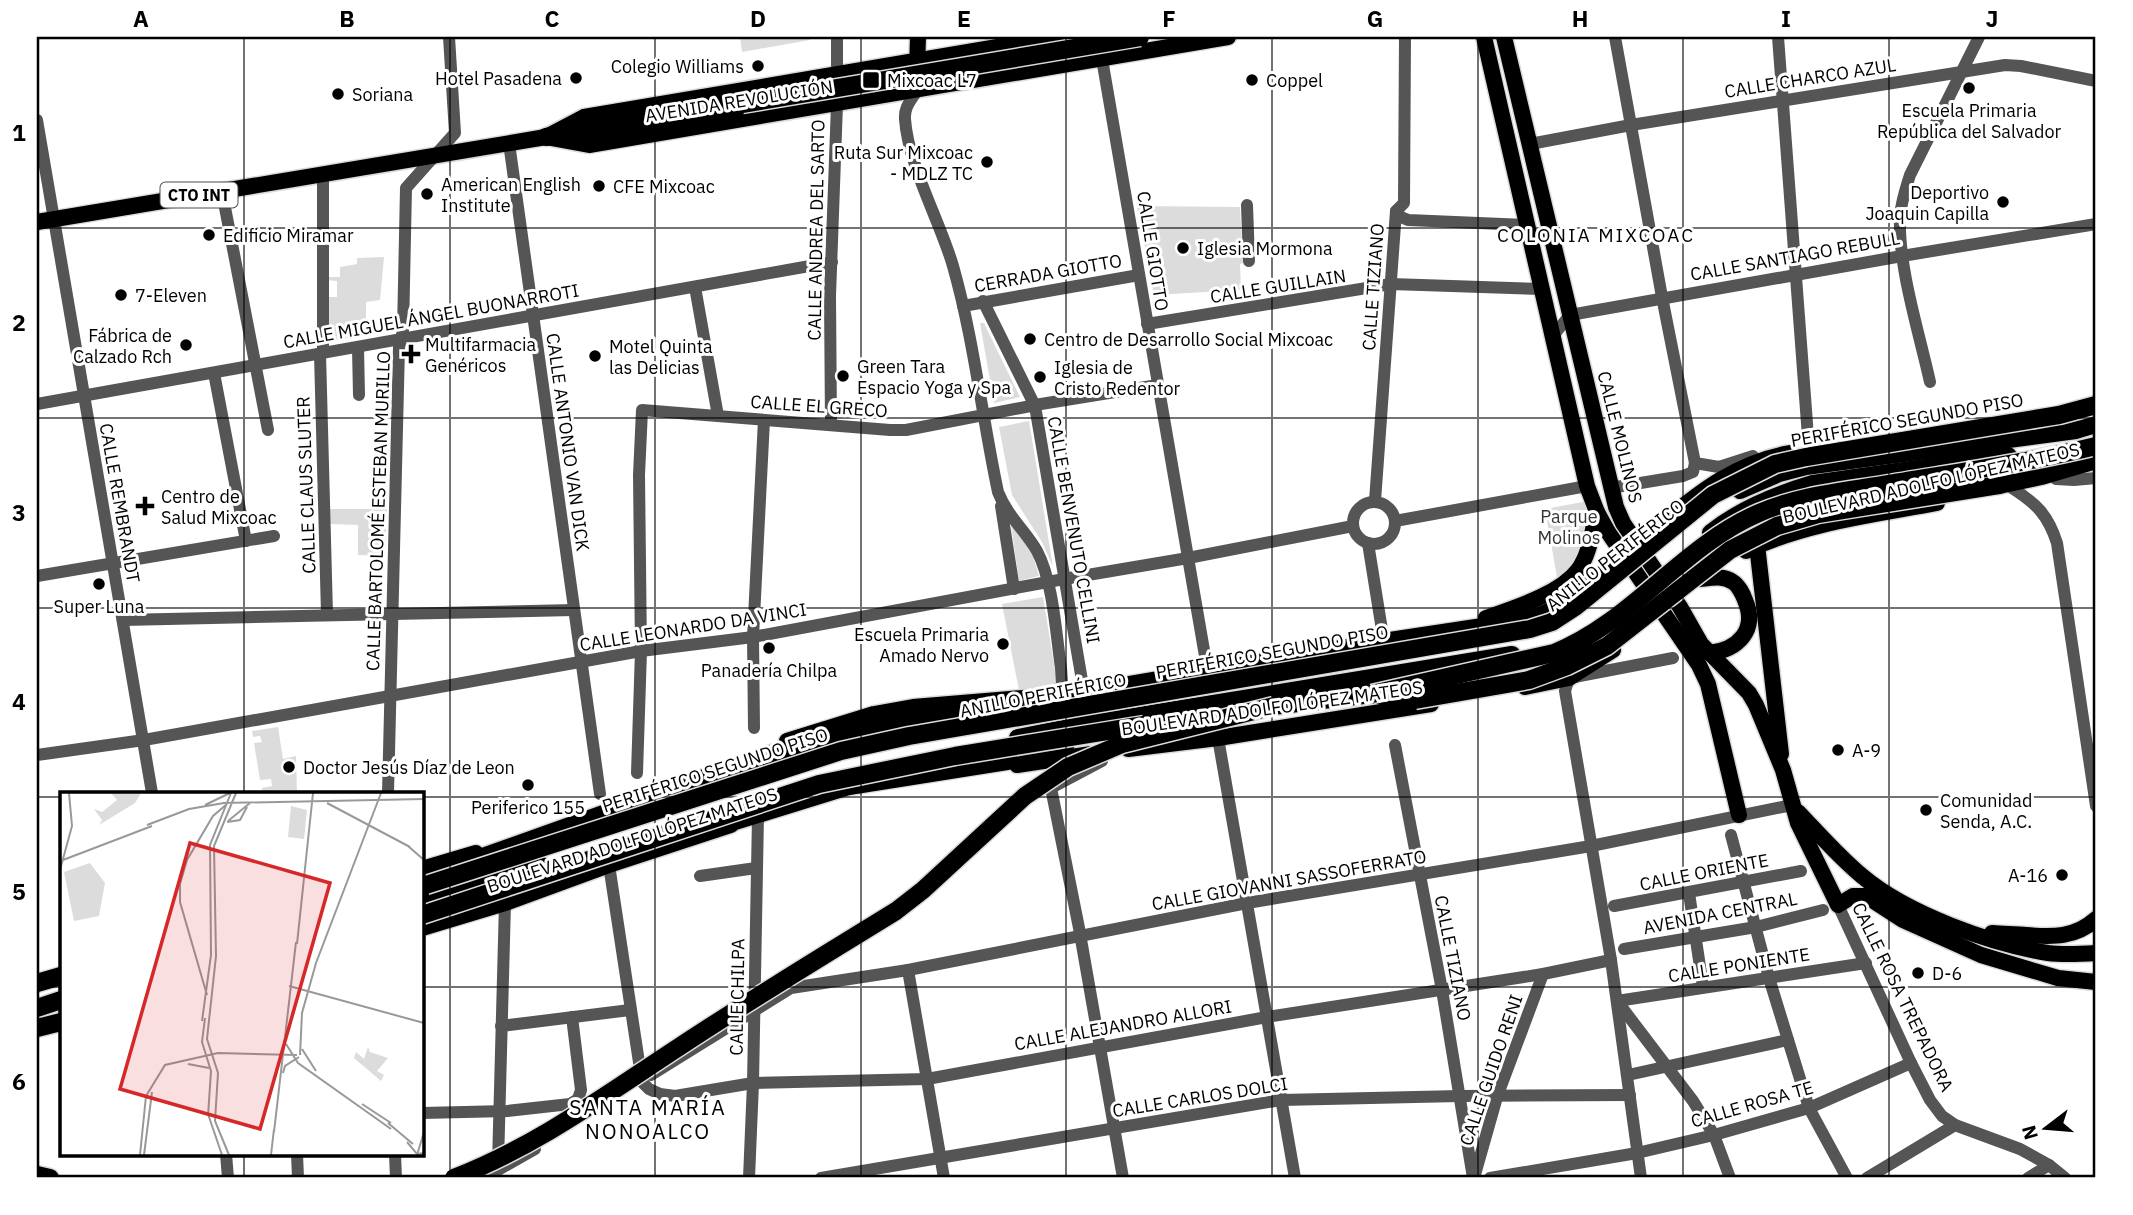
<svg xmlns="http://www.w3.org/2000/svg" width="2133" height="1215" font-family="'IBM Plex Sans',sans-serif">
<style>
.green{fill:#dcdcdc}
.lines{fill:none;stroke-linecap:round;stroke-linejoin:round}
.major-casing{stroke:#dbdbdb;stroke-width:19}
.highway-casing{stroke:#dbdbdb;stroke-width:21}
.minor{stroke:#555;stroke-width:12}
.major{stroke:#000;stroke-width:16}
.highway{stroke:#000;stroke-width:18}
.major-bridge-casing{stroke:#dbdbdb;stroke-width:19;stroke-linecap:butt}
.highway-bridge-casing{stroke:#dbdbdb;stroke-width:21;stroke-linecap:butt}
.major-bridge{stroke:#000;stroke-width:16}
.highway-bridge{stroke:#000;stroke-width:18}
.grid{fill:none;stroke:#000;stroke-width:2;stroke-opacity:0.55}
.poi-dot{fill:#000;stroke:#fff;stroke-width:2.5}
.labels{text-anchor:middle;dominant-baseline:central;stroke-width:6;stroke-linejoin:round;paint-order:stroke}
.shield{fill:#fff;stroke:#4c4c4c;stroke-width:2}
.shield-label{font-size:16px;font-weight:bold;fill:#000}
.poi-label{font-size:18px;fill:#000;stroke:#fff;text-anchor:start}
.street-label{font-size:18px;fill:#000;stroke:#fff}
.park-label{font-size:18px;fill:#333;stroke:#fff}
.neighbourhood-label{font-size:19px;letter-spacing:2px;fill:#000;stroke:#fff}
.quarter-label{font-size:21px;letter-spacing:2px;fill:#000;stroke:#fff}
.inset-road{fill:none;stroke:#999;stroke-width:2}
.view{fill:#d62828;fill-opacity:0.15;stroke:#d62828;stroke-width:3.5}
.inset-edge{fill:none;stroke:#000;stroke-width:3.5}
.neatline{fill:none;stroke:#000;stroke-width:2.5}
.grid-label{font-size:23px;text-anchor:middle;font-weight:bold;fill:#000}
</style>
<rect width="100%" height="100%" fill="#fff"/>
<g class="green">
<path d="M740 37H809L810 40 742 52Z"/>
<path d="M1137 206 1240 207 1243 263 1240 264 1241 290 1154 295Z"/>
<path d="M384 257 380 300 366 302V335L325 342V297H337V281L325 280V277H340V267L357 264V258Z"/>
<path d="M980 323H984L1020 397 994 403Z"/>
<path d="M1029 421 1053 567 1042 542 1012 495 999 427Z"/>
<path d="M1588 501 1592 518 1583 556 1558 583 1545 509Z"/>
<path d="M329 509H387L385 556 358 555V525L329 524Z"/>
<path d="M1010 518 1033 556 1039 576 1019 581Z"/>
<path d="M1043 597 1057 682 1054 689 1020 695 1002 604Z"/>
<path d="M278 727 283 759 296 756 297 793H262V788L272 786 271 779 260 780 254 743 262 742 260 736 253 737 252 731Z"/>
</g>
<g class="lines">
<g class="major-casing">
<g id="major">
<path d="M1484 37 1587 486 1597 512 1608 532 1699 665 1708 684 1739 815"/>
<path d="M1504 37 1616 507 1623 523 1680 607 1701 644 1749 693 1756 705 1783 770 1798 823 1838 905 1853 896H1866L1903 920 1981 955 2058 978 2096 982"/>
<path d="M917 70 918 37"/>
<path d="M551 138 589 145 1228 37"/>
<path d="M37 222 546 137 584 117 1056 37"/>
<path d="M1660 525C1699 492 1739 461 1791 453"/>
<path d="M1757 545 1781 754"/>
<path d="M1746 551C1805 523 1873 515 1937 503"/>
<path d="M1700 579C1710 578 1723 575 1733 582 1738 585 1743 594 1745 600 1758 630 1738 650 1709 653"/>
<path d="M1486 618C1514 608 1560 594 1578 570 1590 554 1592 531 1597 512"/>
<path d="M1525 687 1569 678 1613 650"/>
<path d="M787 741 874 714 913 707 1071 694 1370 643 1528 619C1563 608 1580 592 1608 569"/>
<path d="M1128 749 1218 738 1431 704"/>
<path d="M1017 765 1091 754"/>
<path d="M1798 812C1819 834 1839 857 1862 876 1907 914 1991 944 2048 953 2064 955 2080 954 2096 953"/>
<path d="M422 869 476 853"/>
<path d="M422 928 505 903 609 865 731 825"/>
<path d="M1992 933C2003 934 2015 934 2026 935 2053 937 2075 938 2096 919"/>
</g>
</g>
<g class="highway-casing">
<g id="highway">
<path d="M546 137 742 104"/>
<path d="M1999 485 2041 476 2096 460"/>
<path d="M1740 490 1779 473 1806 466 2076 430 2096 424"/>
<path d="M1711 533C1741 509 1776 495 1813 484L2008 456"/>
<path d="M1041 701 1071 694"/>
<path d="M1258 708 1372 694 1415 700"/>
<path d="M1018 738 1078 726 1512 655"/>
<path d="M719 826 849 786 1007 761 1066 744"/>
<path d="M454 871 477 859 780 751 880 724 1017 706H1058"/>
<path d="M422 903 542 866"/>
<path d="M37 983 61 976"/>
<path d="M37 1008 61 1000"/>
<path d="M37 1028 61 1022"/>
<path d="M37 1175 50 1178"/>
</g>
</g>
<g class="minor">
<path d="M1615 37 1662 297 1695 463"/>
<path d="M1778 37 1809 450"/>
<path d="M1102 59 1205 656"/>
<path d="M917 90C912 100 904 106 905 119 908 165 940 221 953 266 974 340 982 417 998 492 1008 517 1025 530 1037 551 1053 581 1056 634 1061 668L1062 683 1059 695"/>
<path d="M37 120 152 793"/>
<path d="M509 143 600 794"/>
<path d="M1530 144 1631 125 2005 65 2021 66 2096 81"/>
<path d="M323 175V353"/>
<path d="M222 192 268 430"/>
<path d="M1247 205 1249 261"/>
<path d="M1396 211 1401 217 1408 220 1526 225"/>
<path d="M695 287 718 416"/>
<path d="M983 301 1035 406 1084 692"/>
<path d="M963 306 1139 275"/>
<path d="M1147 324 1391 284 1541 289"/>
<path d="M1552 337 1570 315 1902 256 2096 224"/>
<path d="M358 348 359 395"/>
<path d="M320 354 327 614"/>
<path d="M214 373 246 541"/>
<path d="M1930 382C1919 332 1898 267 1900 217 1901 202 1906 188 1910 175L1979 37"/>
<path d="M37 404 832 262"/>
<path d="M831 425 830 296 837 104V37"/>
<path d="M1695 463 1719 467 1753 456"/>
<path d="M2056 479 2074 480 2096 478"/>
<path d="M1610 488 1683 476 1693 472 1695 463"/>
<path d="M2012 488C2037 504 2048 515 2057 543L2096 806"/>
<path d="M1375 501 1396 211 1404 203 1405 37"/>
<circle cx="1374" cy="523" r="21"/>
<path d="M1001 506 1014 589"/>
<path d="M1395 521 1587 486"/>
<path d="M1368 543 1382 630"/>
<path d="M37 576 274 536"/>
<path d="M123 620 574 610"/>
<path d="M754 728 753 637 764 420"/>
<path d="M1218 738 1295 1178"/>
<path d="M1395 745 1442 990 1473 1178"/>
<path d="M37 755 144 740 641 651 753 637 1064 579 1188 558 1353 526"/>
<path d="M637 773 641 651 639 475 642 410 890 430H906L1041 404 1158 385"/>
<path d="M1045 787 1051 788 1102 761"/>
<path d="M1051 788 1079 928 1123 1178"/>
<path d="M388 793 399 347 403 331 406 188 455 133 449 37"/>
<path d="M1731 835 1769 978 1809 1108 1847 1178"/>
<path d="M609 865 642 1082 649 1089 660 1094 675 1096 753 1083 927 1079 1267 1017 1543 974 1611 960"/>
<path d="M700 876 756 868"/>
<path d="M1689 893 1703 987"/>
<path d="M1838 905 1911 1063 1930 1100 1942 1116 1955 1125 2020 1149 2049 1165 2065 1178"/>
<path d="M1614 906 1801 871"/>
<path d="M1624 949 1756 927 1823 910"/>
<path d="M908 970 944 1178"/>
<path d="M501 1026 630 1010"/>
<path d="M651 1075 791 988 908 970 1247 903 1591 846 1792 805"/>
<path d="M1628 1075 1788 1040"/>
<path d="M422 1113 507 1111 570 1104 578 1099 581 1090 572 1017"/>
<path d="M226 1154 228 1178"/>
<path d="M297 1154 298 1178"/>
<path d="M395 1154 396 1178"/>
<path d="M498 1164 505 903"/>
<path d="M479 1178 498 1170 535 1149"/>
<path d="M749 1178 753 1083 758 816"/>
<path d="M821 1178 1281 1100 1460 1096 1630 1095"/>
<path d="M1474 1178 1497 1097 1543 974"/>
<path d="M1490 1178 1637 1153 1714 1135 1809 1108 1911 1063"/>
<path d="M1641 1178 1611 960 1565 691 1569 678 1673 658"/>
<path d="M1730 1178 1714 1135 1693 1101 1617 1001 1866 963"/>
<path d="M1867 1178 1955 1125"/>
<path d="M2028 1178 2049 1165"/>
</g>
<use href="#major" class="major"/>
<use href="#highway" class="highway"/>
<g class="major-bridge-casing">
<path id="major-bridge" d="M1608 569 1660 525"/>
</g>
<g class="highway-bridge-casing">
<g id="highway-bridge">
<path d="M742 104 1140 37"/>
<path d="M1372 694 1554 653C1632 622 1682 546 1759 513 1798 496 1841 492 1883 485 1954 473 2026 463 2096 446"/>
<path d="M1415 700 1529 680 1567 666 1607 646 1730 550 1777 526 1818 514 1999 485"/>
<path d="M426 885 841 751 909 736 1530 629 1552 622 1575 607 1713 495 1775 464 1806 457 2059 415 2096 405"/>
<path d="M422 915 819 784 955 756 1144 725"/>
<path d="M454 1178C535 1147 607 1094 679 1047 750 1000 823 956 896 911L923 890 1025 796 1068 767 1122 744 1274 706"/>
</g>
</g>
<use href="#major-bridge" class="major-bridge"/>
<use href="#highway-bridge" class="highway-bridge"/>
</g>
<path class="grid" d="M244 37V793M450 37V1178M655 37V1178M861 37V1178M1066 37V1178M1272 37V1178M1478 37V1178M1683 37V1178M1889 37V1178M37 228H2096M37 418H2096M37 608H2096M37 797H61M422 797H2096M37 987H61M422 987H2096M244 1154V1178"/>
<g class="poi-dot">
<circle cx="758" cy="66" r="7"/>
<circle cx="576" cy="78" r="7"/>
<rect x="862" y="71" width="18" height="18" rx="3.5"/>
<circle cx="1252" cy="80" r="7"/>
<circle cx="1969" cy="88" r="7"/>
<circle cx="338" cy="94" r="7"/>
<circle cx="987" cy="162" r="7"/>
<circle cx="599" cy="186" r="7"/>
<circle cx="427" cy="194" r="7"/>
<circle cx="2003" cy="202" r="7"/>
<circle cx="209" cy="235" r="7"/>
<circle cx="1183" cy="248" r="7"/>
<circle cx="121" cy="295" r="7"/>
<circle cx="1030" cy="339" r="7"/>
<circle cx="186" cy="345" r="7"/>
<path d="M407.5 343.5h7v7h7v7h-7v7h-7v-7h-7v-7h7z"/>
<circle cx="595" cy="356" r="7"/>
<circle cx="843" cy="376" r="7"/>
<circle cx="1040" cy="377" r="7"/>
<path d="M141.5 495.5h7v7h7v7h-7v7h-7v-7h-7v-7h7z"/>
<circle cx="99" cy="584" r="7"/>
<circle cx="1003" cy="644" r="7"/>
<circle cx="769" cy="648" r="7"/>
<circle cx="1838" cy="750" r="7"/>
<circle cx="289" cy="767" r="7"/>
<circle cx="528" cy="785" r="7"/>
<circle cx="1926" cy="810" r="7"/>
<circle cx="2062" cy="875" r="7"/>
<circle cx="1918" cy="973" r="7"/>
</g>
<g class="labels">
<rect class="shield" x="160.5" y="182.5" width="77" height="25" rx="5"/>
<g class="shield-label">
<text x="199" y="195">CTO INT</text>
</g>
<g class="poi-label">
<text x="744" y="66" text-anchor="end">Colegio Williams</text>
<text x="562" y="78" text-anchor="end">Hotel Pasadena</text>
<text x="887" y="80">Mixcoac L7</text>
<text x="1266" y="80">Coppel</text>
<text x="352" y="94">Soriana</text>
<text x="1969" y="110" text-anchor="middle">Escuela Primaria<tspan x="1969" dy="21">República del Salvador</tspan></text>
<text x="973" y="152" text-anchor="end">Ruta Sur Mixcoac<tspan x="973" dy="21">- MDLZ TC</tspan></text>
<text x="441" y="184">American English<tspan x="441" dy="21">Institute</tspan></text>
<text x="613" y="186">CFE Mixcoac</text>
<text x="1989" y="192" text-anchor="end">Deportivo<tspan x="1989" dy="21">Joaquin Capilla</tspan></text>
<text x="223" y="235">Edificio Miramar</text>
<text x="1197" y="248">Iglesia Mormona</text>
<text x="135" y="295">7-Eleven</text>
<text x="172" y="335" text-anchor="end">Fábrica de<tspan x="172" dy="21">Calzado Rch</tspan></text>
<text x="1044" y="339">Centro de Desarrollo Social Mixcoac</text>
<text x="425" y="344">Multifarmacia<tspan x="425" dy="21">Genéricos</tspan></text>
<text x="609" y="346">Motel Quinta<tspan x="609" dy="21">las Delicias</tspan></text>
<text x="857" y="366">Green Tara<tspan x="857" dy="21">Espacio Yoga y Spa</tspan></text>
<text x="1054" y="367">Iglesia de<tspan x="1054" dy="21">Cristo Redentor</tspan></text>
<text x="161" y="496">Centro de<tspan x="161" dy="21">Salud Mixcoac</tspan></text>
<text x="99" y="606" text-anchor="middle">Super Luna</text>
<text x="989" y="634" text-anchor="end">Escuela Primaria<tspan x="989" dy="21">Amado Nervo</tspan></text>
<text x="769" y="670" text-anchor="middle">Panadería Chilpa</text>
<text x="1852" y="750">A-9</text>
<text x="303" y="767">Doctor Jesús Díaz de Leon</text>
<text x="1940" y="800">Comunidad<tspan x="1940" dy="21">Senda, A.C.</tspan></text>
<text x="528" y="807" text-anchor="middle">Periferico 155</text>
<text x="2048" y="875" text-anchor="end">A-16</text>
<text x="1932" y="973">D-6</text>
</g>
<g class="street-label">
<text transform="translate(1810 78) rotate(-9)">CALLE CHARCO AZUL</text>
<text transform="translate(739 101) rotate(-9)">AVENIDA REVOLUCIÓN</text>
<text transform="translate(816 230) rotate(-89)">CALLE ANDREA DEL SARTO</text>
<text transform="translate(1153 251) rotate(81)">CALLE GIOTTO</text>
<text transform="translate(1795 256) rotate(-10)">CALLE SANTIAGO REBULL</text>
<text transform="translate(1048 273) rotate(-10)">CERRADA GIOTTO</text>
<text transform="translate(1278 286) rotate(-9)">CALLE GUILLAIN</text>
<text transform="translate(1373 287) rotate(-86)">CALLE TIZIANO</text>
<text transform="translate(431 316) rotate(-10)">CALLE MIGUEL ÁNGEL BUONARROTI</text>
<text transform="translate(819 406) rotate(4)">CALLE EL GRECO</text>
<text transform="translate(1907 420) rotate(-10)">PERIFÉRICO SEGUNDO PISO</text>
<text transform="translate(1620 437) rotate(76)">CALLE MOLINOS</text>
<text transform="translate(568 442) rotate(82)">CALLE ANTONIO VAN DICK</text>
<text transform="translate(1931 483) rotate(-13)">BOULEVARD ADOLFO LÓPEZ MATEOS</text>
<text transform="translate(306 485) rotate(-92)">CALLE CLAUS SLUTER</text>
<text transform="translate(120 503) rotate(80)">CALLE REMBRANDT</text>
<text transform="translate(378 511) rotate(-88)">CALLE BARTOLOMÉ ESTEBAN MURILLO</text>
<text transform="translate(1074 530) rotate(80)">CALLE BENVENUTO CELLINI</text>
<text transform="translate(1615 555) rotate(-38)">ANILLO PERIFÉRICO</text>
<text transform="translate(693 627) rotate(-9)">CALLE LEONARDO DA VINCI</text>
<text transform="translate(1272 652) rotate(-10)">PERIFÉRICO SEGUNDO PISO</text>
<text transform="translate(1043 695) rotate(-11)">ANILLO PERIFÉRICO</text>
<text transform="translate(1272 708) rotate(-8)">BOULEVARD ADOLFO LÓPEZ MATEOS</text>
<text transform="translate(715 770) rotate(-18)">PERIFÉRICO SEGUNDO PISO</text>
<text transform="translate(632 840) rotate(-18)">BOULEVARD ADOLFO LÓPEZ MATEOS</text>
<text transform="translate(1704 872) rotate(-11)">CALLE ORIENTE</text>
<text transform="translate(1289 880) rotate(-10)">CALLE GIOVANNI SASSOFERRATO</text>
<text transform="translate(1720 913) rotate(-11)">AVENIDA CENTRAL</text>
<text transform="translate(1453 958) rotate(79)">CALLE TIZIANO</text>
<text transform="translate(1739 965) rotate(-9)">CALLE PONIENTE</text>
<text transform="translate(737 997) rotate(-89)">CALLE CHILPA</text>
<text transform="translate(1903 997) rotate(64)">CALLE ROSA TREPADORA</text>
<text transform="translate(1123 1025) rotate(-10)">CALLE ALEJANDRO ALLORI</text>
<text transform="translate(1491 1070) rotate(-71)">CALLE GUIDO RENI</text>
<text transform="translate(1200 1097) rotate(-9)">CALLE CARLOS DOLCI</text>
<text transform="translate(1752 1104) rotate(-16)">CALLE ROSA TE</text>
</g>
<g class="park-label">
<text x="1569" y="516">Parque<tspan x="1569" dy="21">Molinos</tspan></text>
</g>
<g class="neighbourhood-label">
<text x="1596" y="235">COLONIA MIXCOAC</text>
</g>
<g class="quarter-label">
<text x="648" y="1107">SANTA MARÍA<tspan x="648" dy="24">NONOALCO</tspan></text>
</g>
</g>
<g transform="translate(60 792)">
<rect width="364" height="364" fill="#fff"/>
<path d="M51 1H81L75 11 39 33 42 28 34 17 42 20 57 8ZM231 14 247 18 244 47 228 45ZM30 71 45 91 39 124 14 129 4 80ZM308 255 310 260 328 266 317 279 324 283 321 289 294 266 296 260 304 267Z" fill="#dcdcdc"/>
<path class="inset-road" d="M267 11 350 55M145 13 170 1M168 29 190 11M167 30 180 28 187 15M87 33 129 17 164 11 364 7M348 54 364 68M3 68 92 34M0 78 12 34 9 1M237 152 253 1M229 194 364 231M147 203 120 110V92L127 68 153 24 167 12M145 226 142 250 151 279 148 324M142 229 151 163 150 53 171 1M226 252 238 271 331 337M242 257 256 279M240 263 242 221 256 171 321 1M128 272 149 276M223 281 225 274 239 265M302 312 331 331M148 322 162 363M328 331 353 352M214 340 236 150M347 350 357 362 364 361M80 363 86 304 105 273 158 261 237 263M84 363 92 300M169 363 155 329 158 281 147 247 156 164 154 54 176 1M211 363 214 337M357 363 364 340"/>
<path class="view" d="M130 51 270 91 200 337 60 297Z"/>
<rect width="364" height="364" class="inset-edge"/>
</g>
<rect width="2133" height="1215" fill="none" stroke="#ffffff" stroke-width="77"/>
<g transform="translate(2046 1128) rotate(254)" stroke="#ffffff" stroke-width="5" paint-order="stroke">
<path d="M0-5L12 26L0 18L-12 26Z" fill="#000000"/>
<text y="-10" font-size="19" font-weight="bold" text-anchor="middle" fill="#000000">N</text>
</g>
<rect x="38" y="38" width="2056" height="1138" class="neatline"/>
<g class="grid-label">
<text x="141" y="27">A</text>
<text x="347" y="27">B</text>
<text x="552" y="27">C</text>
<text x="758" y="27">D</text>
<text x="964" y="27">E</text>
<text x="1169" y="27">F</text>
<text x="1375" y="27">G</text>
<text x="1580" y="27">H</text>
<text x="1786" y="27">I</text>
<text x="1992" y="27">J</text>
<text x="19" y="141">1</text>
<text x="19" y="331">2</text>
<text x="19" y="521">3</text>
<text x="19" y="710">4</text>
<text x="19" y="900">5</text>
<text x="19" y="1090">6</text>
</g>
</svg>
